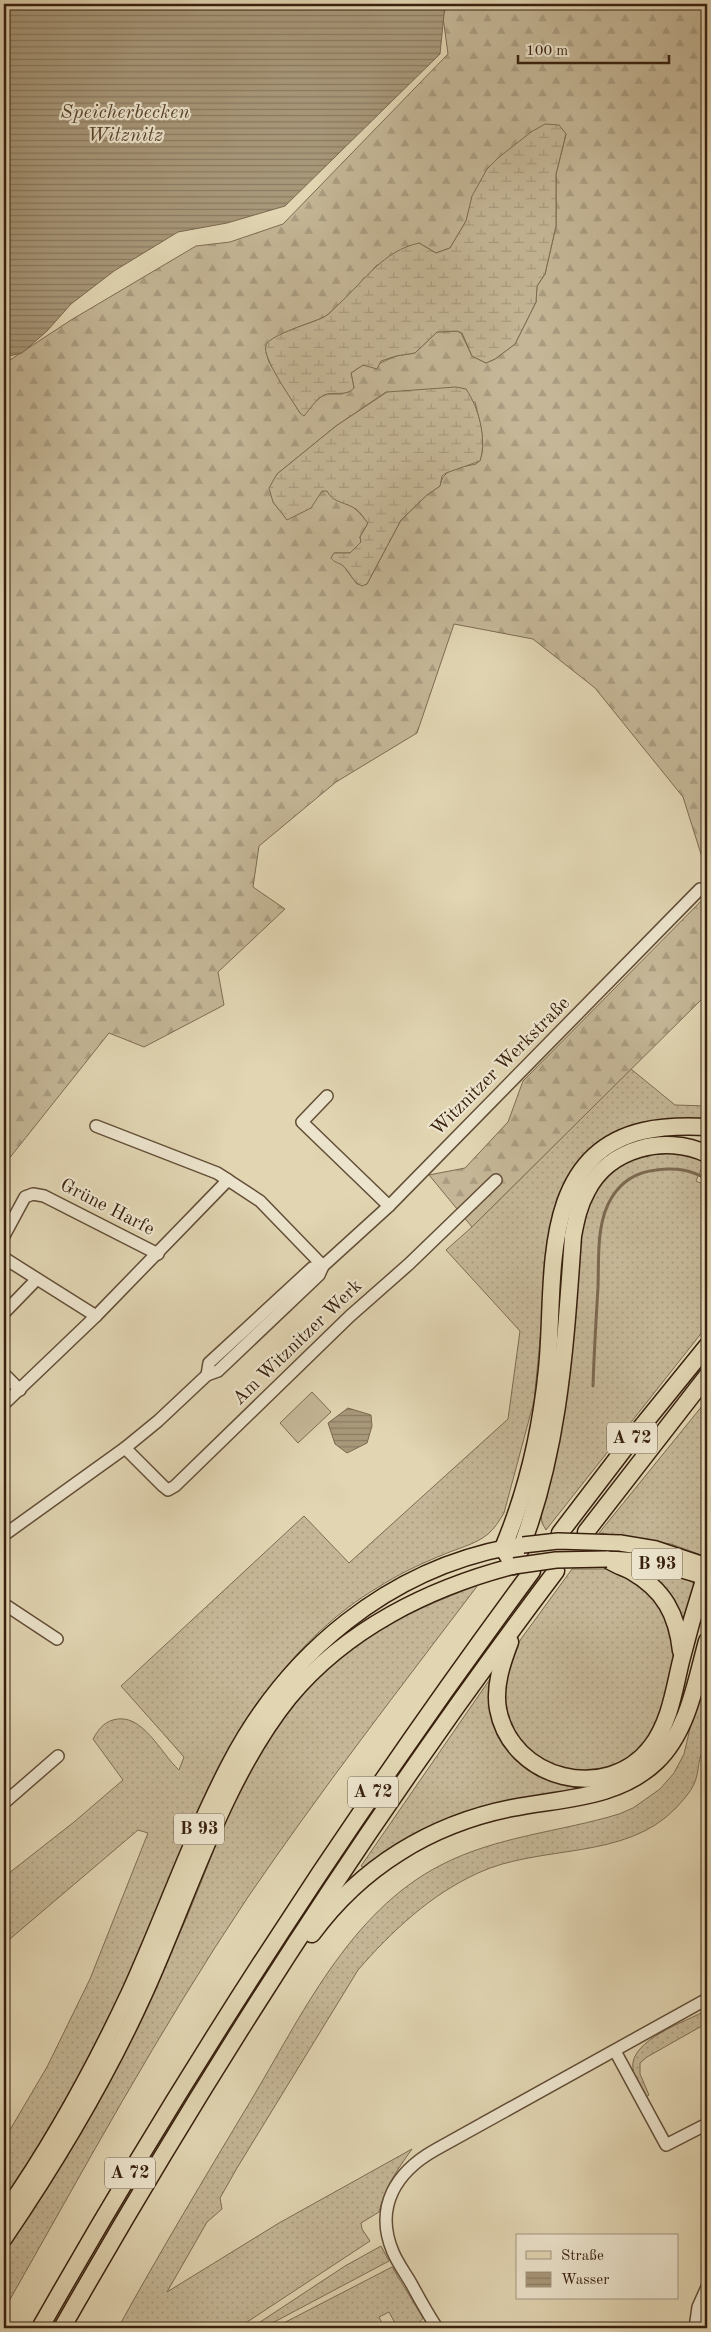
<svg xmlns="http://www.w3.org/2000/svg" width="711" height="2332" font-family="'Old Standard TT',serif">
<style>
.grass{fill:url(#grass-dots);stroke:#7e6c52}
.forest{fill:url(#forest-firs);stroke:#7e6c52;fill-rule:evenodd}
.wetland{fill:url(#wetland-marsh);stroke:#7e6c52}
.pitch{fill:#c4b696;stroke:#7e6c52}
.water{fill:url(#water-rules);stroke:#7c684f}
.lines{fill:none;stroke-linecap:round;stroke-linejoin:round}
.stream{stroke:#7c684f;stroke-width:3}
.minor-casing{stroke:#634e37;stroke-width:14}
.major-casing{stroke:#39210e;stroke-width:18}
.highway-casing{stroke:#39210e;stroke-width:19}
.minor{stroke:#ece4cd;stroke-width:11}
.major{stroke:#e1d5b2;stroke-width:15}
.highway{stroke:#e1d5b2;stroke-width:16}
.major-bridge-casing{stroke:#39210e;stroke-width:18;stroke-linecap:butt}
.major-bridge{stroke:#e1d5b2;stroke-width:15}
.labels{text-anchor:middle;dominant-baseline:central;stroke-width:4.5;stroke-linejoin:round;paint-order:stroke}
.shield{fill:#ece4cd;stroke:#6f5c47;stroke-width:1}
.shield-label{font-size:18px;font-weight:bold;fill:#39210e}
.street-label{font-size:19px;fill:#39210e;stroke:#ece4cd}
.water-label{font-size:20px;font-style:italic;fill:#5a452e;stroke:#ece4cd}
</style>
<defs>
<pattern id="grass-dots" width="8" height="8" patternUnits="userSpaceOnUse" patternTransform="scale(1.25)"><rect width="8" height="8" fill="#c4b696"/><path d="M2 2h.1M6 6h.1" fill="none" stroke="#a99c80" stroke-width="1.8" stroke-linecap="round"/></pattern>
<pattern id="forest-firs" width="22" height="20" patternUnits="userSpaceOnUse" patternTransform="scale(1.25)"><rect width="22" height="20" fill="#c4b696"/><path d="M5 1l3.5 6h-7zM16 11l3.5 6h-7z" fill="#a99c80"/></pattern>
<pattern id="wetland-marsh" width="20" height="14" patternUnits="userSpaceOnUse" patternTransform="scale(1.25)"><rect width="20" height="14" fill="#c4b696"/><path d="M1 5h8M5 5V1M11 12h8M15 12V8" fill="none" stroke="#a99c80"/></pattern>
<pattern id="water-rules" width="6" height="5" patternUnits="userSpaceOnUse" patternTransform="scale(1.25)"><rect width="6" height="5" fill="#a8987a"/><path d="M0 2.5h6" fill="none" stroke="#8a7c62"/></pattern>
</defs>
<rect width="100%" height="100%" fill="#e1d5b2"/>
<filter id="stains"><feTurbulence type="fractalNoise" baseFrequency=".004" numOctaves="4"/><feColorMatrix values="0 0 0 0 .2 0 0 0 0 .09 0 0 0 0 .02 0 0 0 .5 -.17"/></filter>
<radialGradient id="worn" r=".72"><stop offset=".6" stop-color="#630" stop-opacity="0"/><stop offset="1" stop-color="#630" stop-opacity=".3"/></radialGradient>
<g class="grass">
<path d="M631 1069 675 1105 707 1106V1120L605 1139 578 1161 568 1177 557 1198 552 1220 534 1401 504 1513C499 1521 495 1528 488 1534 475 1545 455 1549 440 1556 418 1565 397 1575 377 1588 338 1611 300 1647 273 1683 198 1782 163 1904 112 2015 81 2081 43 2142 4 2203V2140L47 2067 90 1979 148 1833 138 1830 4 1944V1877L74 1822 123 1780 93 1739C98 1730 103 1723 113 1720 142 1711 161 1754 179 1770L184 1757 121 1686 304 1516 349 1563 508 1419 520 1331 446 1250 472 1227Z"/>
<path d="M669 1149 701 1157 704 1163 696 1181 703 1184 707 1172V1326L546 1530 542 1523 541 1513 583 1215C593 1190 611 1163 638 1155 648 1152 659 1151 669 1149Z"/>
<path d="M707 1400V1557L671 1544 599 1533Z"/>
<path d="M633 1566 696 1579 684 1631Z"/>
<path d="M572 1569H611L626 1574 662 1605 677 1654 661 1719 638 1751 610 1769 575 1774 533 1757 512 1732 502 1698 510 1658 521 1639Z"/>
<path d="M478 1585C400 1688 321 1790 248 1897 159 2030 83 2171 4 2310V2249L28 2214C75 2127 125 2041 170 1953 193 1908 209 1859 229 1813 259 1747 304 1678 366 1638 401 1616 439 1600 478 1585Z"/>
<path d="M707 1656V1713L701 1722 707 1726C707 1731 709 1739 707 1745 706 1750 701 1752 700 1758 698 1766 698 1776 694 1784 690 1793 683 1800 676 1808 625 1861 540 1844 478 1873 430 1895 392 1931 358 1970L237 2168 220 2198 222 2209 207 2222 167 2292 279 2223 412 2149C397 2170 385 2187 379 2212L361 2223 362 2229 370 2241 238 2328H118C160 2252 205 2177 250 2102 301 2017 349 1912 441 1865 497 1836 560 1832 619 1814L633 1808 660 1789 674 1773 684 1754Z"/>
<path d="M490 1679 493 1681 511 1750 606 1785 509 1803 365 1868 361 1866Z"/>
<path d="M707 2010V2023L647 2057 640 2063V2074L649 2095 646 2097C642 2088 634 2078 633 2069 628 2040 688 2021 707 2010Z"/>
<path d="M381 2246 389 2261 263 2328H251L345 2266Z"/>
<path d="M392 2267 423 2318 415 2328 395 2323 389 2312 379 2317 382 2323 350 2328H274Z"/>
</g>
<g class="forest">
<path d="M447 4H707V873L683 797 595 688 533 639 454 624 417 733 336 782 259 846 253 887 285 909 218 972 224 1005 144 1047 109 1033 4 1165V364L71 320 196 246 230 242 283 224 448 54 443 17ZM566 134 556 174V226L545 274 537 286 536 302 515 344 495 359 486 363 472 356 461 333 457 331 437 332 415 353 396 356 378 364 363 365 351 373 354 388 342 394H325L300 413 269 362 266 352 293 329 325 317 359 286 376 266 419 243 436 253 450 248 466 221 469 211ZM386 392 475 402C478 416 490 454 476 464 459 468 443 468 440 486L427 495 401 520 367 584H357L334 553H350L361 542 360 537 368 523C362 516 358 510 350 505 340 500 334 501 327 490L322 491 287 519 273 502 277 474 336 426Z"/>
<path d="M707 895V994L472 1227 429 1175 465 1168 508 1122 523 1081Z"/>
</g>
<g class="wetland">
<path d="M545 124 559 125 566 134 556 174V226L545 274 537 286 536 302 515 344 495 359 486 363 472 356 462 333 457 331 437 332 415 353 396 356 381 361 377 369 363 365 351 373 354 388C346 397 334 391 324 395 316 399 310 409 304 416L300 413C293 401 261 357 266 345 271 334 313 323 324 317 330 314 334 308 339 304 365 280 383 251 419 243L436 253 450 248 466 221 472 196 487 169 498 158 531 132Z"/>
<path d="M456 387 466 389C479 408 487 439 480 461L446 473 442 476 440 486 427 495 401 520 367 584 362 586C352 582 350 571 342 565 337 562 335 563 331 558L334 553H350L361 542 360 537 368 523C364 519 361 513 357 510 347 502 332 503 327 491H322L311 508 287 520 273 502 269 488 277 474 336 426 387 392Z"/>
</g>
<path class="pitch" d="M312 1392 331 1412 298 1443 280 1423Z"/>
<g class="water">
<path d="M4 4H445L440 54 285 206 227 223 178 232 114 271 71 304 47 331 22 353 4 357Z"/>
<path d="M348 1408 371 1415 372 1426 367 1443 347 1453 335 1444 328 1423Z"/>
</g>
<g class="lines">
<path class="stream" d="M593 1386C594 1353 596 1320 598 1287 599 1258 596 1222 612 1197 622 1181 638 1172 656 1170 676 1167 690 1170 707 1179"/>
<g class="minor-casing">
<g id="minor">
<path d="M327 1096 302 1122 389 1206"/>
<path d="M96 1126 217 1173 228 1180"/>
<path d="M4 1236 25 1197 33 1194 44 1196 158 1254"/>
<path d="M4 1258 96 1316"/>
<path d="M4 1313 37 1279"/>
<path d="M4 1374 20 1390"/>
<path d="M207 1375 209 1363 312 1268 323 1266"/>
<path d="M4 1404 96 1316 228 1180 260 1201 323 1266"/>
<path d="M125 1448 163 1486 168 1490 175 1486 350 1316 409 1264 496 1180"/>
<path d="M4 1535 125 1448 158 1421 207 1375 218 1371 319 1275 323 1266 389 1206 700 889"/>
<path d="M4 1604 57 1639"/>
<path d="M4 1803 58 1756"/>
<path d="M615 2051 666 2145 707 2124"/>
<path d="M437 2328C428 2314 420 2300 412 2285 406 2274 398 2264 393 2252 374 2207 396 2172 435 2150L707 1999"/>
<path d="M695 2328 698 2307 707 2287"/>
</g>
</g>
<g class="major-casing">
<g id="major">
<path d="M620 1543 656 1549 707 1566"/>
<path d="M607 1559C641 1560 675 1566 707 1578"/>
<path d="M4 2213C53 2143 94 2068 130 1991 164 1916 191 1838 229 1765 287 1653 389 1568 515 1546"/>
<path d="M4 2239C57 2161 105 2081 144 1995 188 1899 223 1780 289 1698 346 1629 429 1588 514 1566"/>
</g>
</g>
<g class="highway-casing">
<g id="highway">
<path d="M586 1532 707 1376"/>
<path d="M560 1533 638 1431 707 1346"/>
<path d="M607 1559C615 1565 623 1567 631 1571 664 1590 677 1614 681 1651"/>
<path d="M514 1566 503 1548C527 1491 541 1430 547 1369 556 1285 536 1156 643 1131 664 1126 686 1126 707 1127"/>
<path d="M514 1566C559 1458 565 1351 573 1236 576 1220 579 1205 587 1191 609 1148 665 1134 707 1154"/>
<path d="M510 1642C502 1663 494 1686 498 1709 511 1780 607 1804 651 1747 670 1722 674 1690 681 1661 688 1633 696 1605 705 1577L707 1576"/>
<path d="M312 1934C361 1867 431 1824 512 1808 562 1798 617 1799 656 1762 688 1732 696 1681 707 1641"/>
<path d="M40 2328C189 2065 353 1813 532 1571"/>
<path d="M62 2328C211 2066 374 1812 556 1571"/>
</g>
</g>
<use href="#minor" class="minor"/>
<use href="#major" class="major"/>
<use href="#highway" class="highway"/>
<g class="major-bridge-casing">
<g id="major-bridge">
<path d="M523 1545 558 1541 620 1543"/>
<path d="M514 1566 556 1560 607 1559"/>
</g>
</g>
<use href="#major-bridge" class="major-bridge"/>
</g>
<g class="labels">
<g class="shield">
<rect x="607" y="1422.5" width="50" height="31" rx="4"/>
<rect x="632" y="1548.5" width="50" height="31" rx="4"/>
<rect x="348" y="1776.5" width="50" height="31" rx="4"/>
<rect x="174" y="1813.5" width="50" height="31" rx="4"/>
<rect x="105" y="2157.5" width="50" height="31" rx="4"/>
</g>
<g class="shield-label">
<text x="632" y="1438">A 72</text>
<text x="657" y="1564">B 93</text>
<text x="373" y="1792">A 72</text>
<text x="199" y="1829">B 93</text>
<text x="130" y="2173">A 72</text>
</g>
<g class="street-label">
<text transform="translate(501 1067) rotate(-45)">Witznitzer Werkstraße</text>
<text transform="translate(107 1208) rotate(27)">Grüne Harfe</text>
<text transform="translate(298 1343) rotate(-44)">Am Witznitzer Werk</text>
</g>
<g class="water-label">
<text x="125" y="113">Speicherbecken<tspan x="125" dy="23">Witznitz</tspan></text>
</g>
</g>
<rect width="711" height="2332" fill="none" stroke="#e1d5b2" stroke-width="20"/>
<rect x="5" y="5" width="701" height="2322" fill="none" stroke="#39210e" stroke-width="2.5"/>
<rect x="10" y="10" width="691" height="2312" fill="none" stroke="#39210e"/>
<rect x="516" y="2234" width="162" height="65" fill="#ece4cd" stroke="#a49681"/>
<rect x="526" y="2251" width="25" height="8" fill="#e1d5b2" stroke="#a49681"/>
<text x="561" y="2260" font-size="15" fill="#39210e">Straße</text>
<rect x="526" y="2272" width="25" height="15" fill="url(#water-rules)" stroke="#a49681"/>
<text x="561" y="2284" font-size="15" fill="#39210e">Wasser</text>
<path d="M518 55v8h151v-8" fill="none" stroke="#39210e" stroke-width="2.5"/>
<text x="526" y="55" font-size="15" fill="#39210e" stroke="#ece4cd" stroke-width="4" paint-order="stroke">100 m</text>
<rect width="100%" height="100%" filter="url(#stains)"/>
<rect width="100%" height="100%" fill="url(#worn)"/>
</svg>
